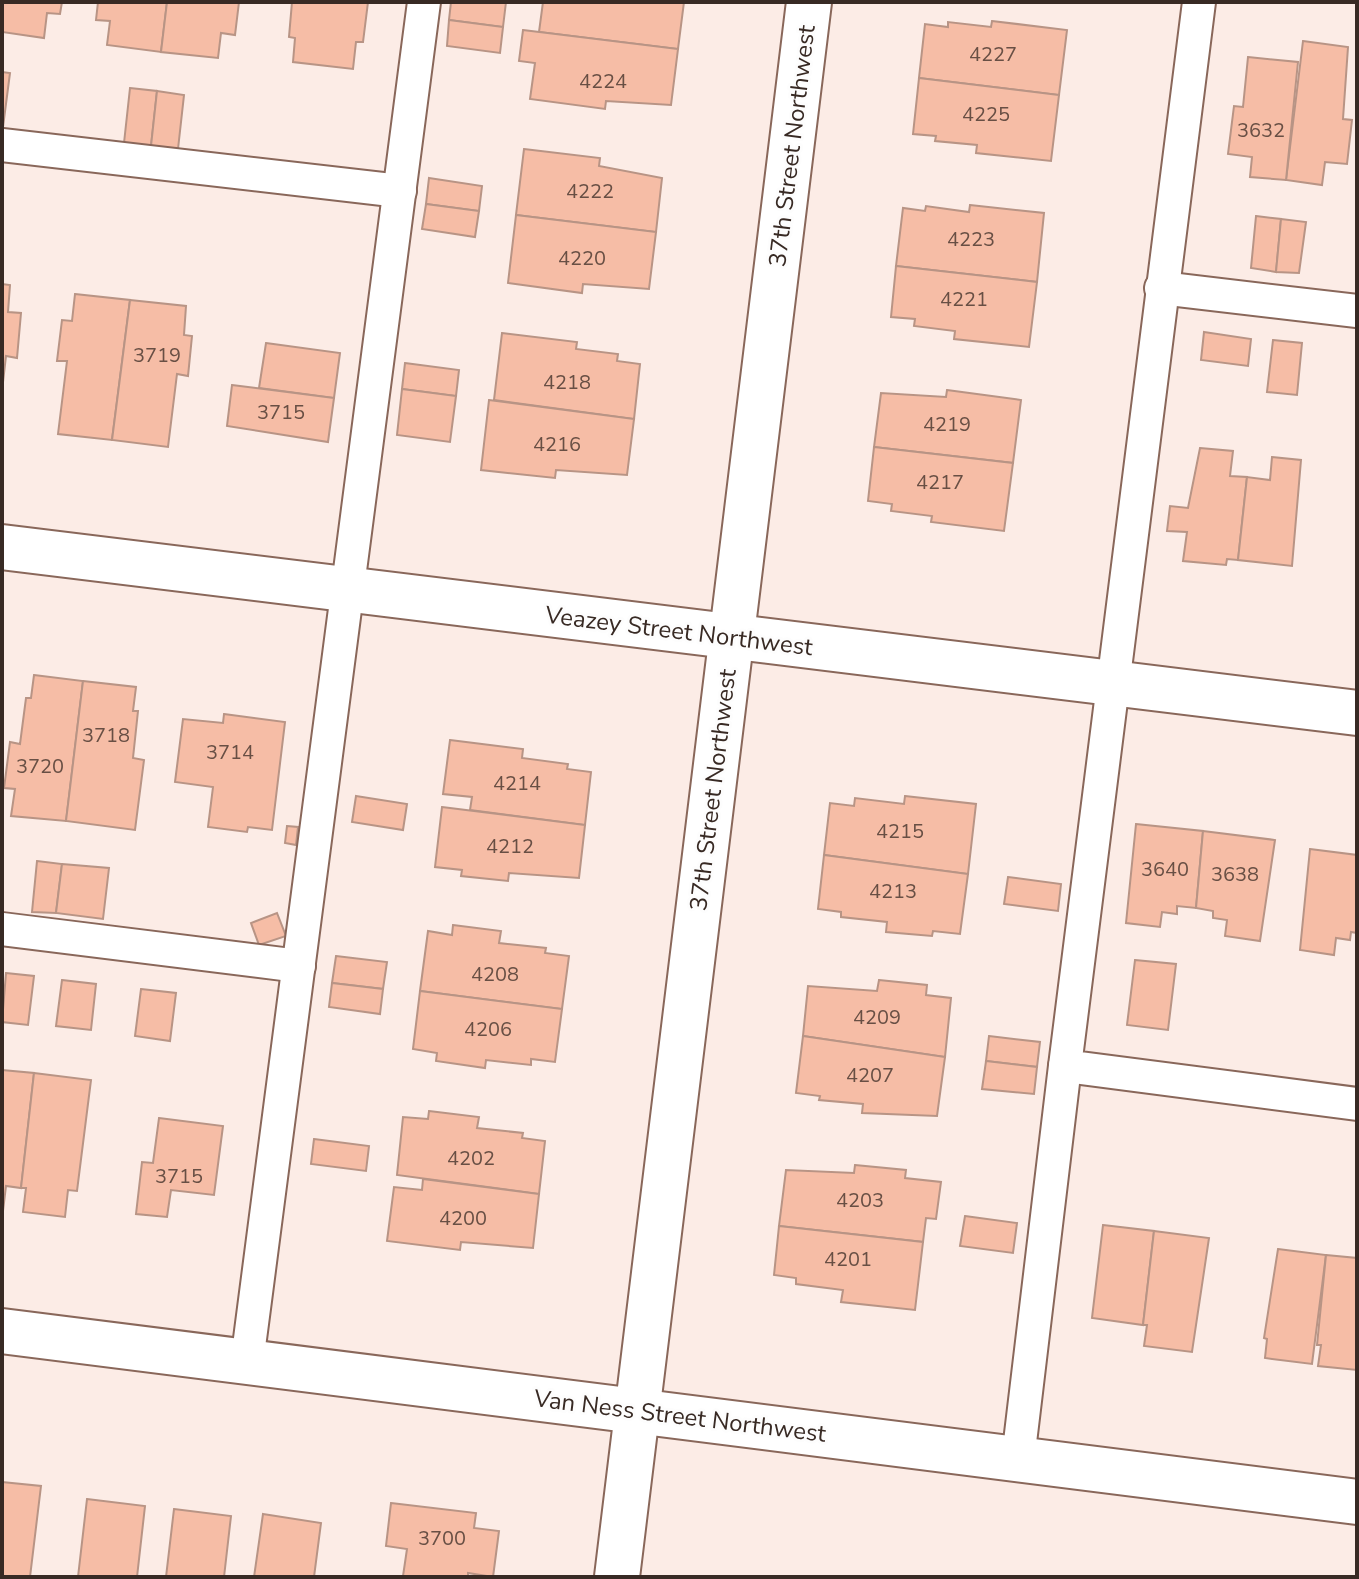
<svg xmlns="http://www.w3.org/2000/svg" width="1359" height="1579" font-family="'Nunito Sans',sans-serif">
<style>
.building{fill:#f6bda6;stroke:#b89485;stroke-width:2}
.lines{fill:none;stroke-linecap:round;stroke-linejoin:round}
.lane-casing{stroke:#89675a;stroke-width:36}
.street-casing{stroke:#89675a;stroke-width:48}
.secondary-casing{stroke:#89675a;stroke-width:48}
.lane{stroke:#fff;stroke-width:32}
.street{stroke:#fff;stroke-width:44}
.secondary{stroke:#fff;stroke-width:44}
.labels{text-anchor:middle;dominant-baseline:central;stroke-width:6;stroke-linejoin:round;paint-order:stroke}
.number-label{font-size:20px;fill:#684f44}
.street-label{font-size:24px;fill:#382a24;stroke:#fdfdfd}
</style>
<rect width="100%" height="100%" fill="#fcece6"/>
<g class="building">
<path d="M2 2H62L60 14 47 13 44 38 2 32Z"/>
<path d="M98 2H167L161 52 107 45 110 21 96 20Z"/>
<path d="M167 2H239L235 35 221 33 218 58 161 52Z"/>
<path d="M292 2H368L363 42H356L353 69 293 62 295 38 289 37Z"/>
<path d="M451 2H506L503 27 449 20Z"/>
<path d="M543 2H684L678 49 539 32Z"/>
<path d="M449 20 503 27 500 53 447 46Z"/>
<path d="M992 21 1067 30 1059 95 919 78 925 24 948 27V22L991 27Z"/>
<path d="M523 30 678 49 671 105 606 101 605 109 530 99 535 63 519 61Z"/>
<path d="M1303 41 1348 47 1343 119 1352 120 1347 164 1325 162 1322 185 1286 180Z"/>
<path d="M1248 57 1298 62 1286 180 1250 177 1252 157 1228 154 1234 106 1243 107Z"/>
<path d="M2 72 10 73 3 127H2Z"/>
<path d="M919 78 1059 95 1051 161 976 153 977 145 935 141 936 136 913 134Z"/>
<path d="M130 88 157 91 151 146 124 143Z"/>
<path d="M157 91 184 95 178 149 151 146Z"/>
<path d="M524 149 600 158 599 166 662 178 656 232 516 215Z"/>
<path d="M429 178 482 186 479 211 426 204Z"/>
<path d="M426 204 479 211 475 237 422 229Z"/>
<path d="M970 205 1044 213 1037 282 896 266 903 208 925 211 926 206 969 212Z"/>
<path d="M516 215 656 232 649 289 583 284 582 293 508 283Z"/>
<path d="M1256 216 1281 219 1276 272 1251 268Z"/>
<path d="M1281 219 1306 222 1299 273 1276 272Z"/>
<path d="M896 266 1037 282 1029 347 954 339 955 331 914 326 915 319 891 317Z"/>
<path d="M2 284 10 285 8 312 21 313 17 358 6 356 2 391Z"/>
<path d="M75 294 130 300 112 440 58 434 67 361H57L62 320 72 321Z"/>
<path d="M130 300 186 306 184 335 192 336 188 376 177 374 168 447 112 440Z"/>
<path d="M1204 332 1251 339 1248 366 1201 360Z"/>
<path d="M502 333 577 342 576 349 618 354 617 361 640 364 634 419 494 400Z"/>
<path d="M1273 340 1302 343 1297 395 1267 392Z"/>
<path d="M266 343 340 353 334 398 259 388Z"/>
<path d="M405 363 459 370 456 396 402 389Z"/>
<path d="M232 385 334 398 328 442 227 426Z"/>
<path d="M402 389 456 396 450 442 397 435Z"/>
<path d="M947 390 1021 400 1013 463 874 447 881 393 946 397Z"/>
<path d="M489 400 634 419 627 475 556 470 555 478 481 470Z"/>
<path d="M874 447 1013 463 1004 531 931 522 932 516 891 511 892 504 868 501Z"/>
<path d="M1200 448 1233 451 1230 476 1247 477 1238 560 1227 559 1226 565 1183 561 1187 532 1167 531 1170 506 1188 508Z"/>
<path d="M1272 457 1301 460 1292 566 1238 560 1247 477 1270 480Z"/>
<path d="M34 675 83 681 66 821 11 816 15 789 4 788 10 742 20 744 26 698H31Z"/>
<path d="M83 681 136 687 133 711H138L133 758 144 760 135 830 66 821Z"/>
<path d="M224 714 285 722 272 830 248 827 247 832 208 827 213 787 175 782 183 719 223 723Z"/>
<path d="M450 740 523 749 522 758 568 764 567 769 591 772 585 825 470 810 472 797 443 794Z"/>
<path d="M356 796 407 804 403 830 352 822Z"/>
<path d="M905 796 976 804 968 874 824 855 830 803 854 806 855 798 904 804Z"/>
<path d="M442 807 585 825 579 878 509 873 508 881 461 876 462 870 435 867Z"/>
<path d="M1136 824 1203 831 1196 908 1177 906V914L1162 912 1160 927 1126 923Z"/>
<path d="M287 826 298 827 296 845 285 843Z"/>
<path d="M1203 831 1275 840 1260 941 1225 936 1227 920 1213 918V911L1196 908Z"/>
<path d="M1310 849 1357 855V933L1351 932 1350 940 1336 938 1334 955 1300 950Z"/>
<path d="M824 855 968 874 960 934 933 931 932 936 886 932 887 922 841 917V912L818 909Z"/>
<path d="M37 861 62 864 56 913 32 912Z"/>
<path d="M62 864 109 868 103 919 56 913Z"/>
<path d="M1008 877 1061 884 1058 911 1004 904Z"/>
<path d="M277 913 286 936 259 945 251 923Z"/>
<path d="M453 925 501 931 499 943 546 948 545 953 569 956 562 1009 420 991 428 931 452 935Z"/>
<path d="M336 956 387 962 383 989 332 983Z"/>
<path d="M1135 960 1176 964 1168 1030 1127 1025Z"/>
<path d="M6 973 34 976 28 1025 2 1022Z"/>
<path d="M62 980 96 984 91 1030 56 1026Z"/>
<path d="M879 980 927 985 926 995 951 998 945 1057 803 1036 808 986 877 991Z"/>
<path d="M332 983 383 989 380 1014 329 1007Z"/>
<path d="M141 989 176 993 170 1041 135 1036Z"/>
<path d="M420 991 562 1009 555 1062 531 1059V1065L486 1060 485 1068 436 1061 437 1053 413 1049Z"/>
<path d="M803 1036 945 1057 937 1116 862 1113 863 1104 819 1100 820 1096 796 1093Z"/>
<path d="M989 1036 1040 1042 1037 1067 986 1061Z"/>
<path d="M986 1061 1037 1067 1034 1094 982 1089Z"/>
<path d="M2 1070 34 1073 21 1188 6 1186 3 1211Z"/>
<path d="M34 1073 91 1080 77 1191 68 1190 65 1217 23 1212 26 1188H21Z"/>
<path d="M429 1111 479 1117 477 1128 523 1133 522 1138 545 1141 539 1194 397 1175 403 1117 428 1119Z"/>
<path d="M159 1118 223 1126 214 1195 171 1190 167 1217 136 1214 142 1162 153 1163Z"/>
<path d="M314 1139 369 1146 366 1171 311 1164Z"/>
<path d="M855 1165 906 1170 905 1178 941 1182 936 1219 926 1218 923 1242 779 1226 786 1170 854 1173Z"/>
<path d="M423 1179 539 1194 533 1248 461 1242 460 1250 387 1241 394 1187 422 1190Z"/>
<path d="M965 1216 1017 1223 1013 1253 960 1246Z"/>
<path d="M1103 1225 1154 1231 1143 1325 1092 1318Z"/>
<path d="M779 1226 923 1242 915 1310 841 1302 843 1290 796 1284V1278L774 1275Z"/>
<path d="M1154 1231 1209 1238 1192 1352 1144 1346 1147 1325H1143Z"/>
<path d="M1278 1249 1326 1255 1312 1364 1265 1358 1267 1339 1264 1338Z"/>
<path d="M1326 1255 1357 1258V1370L1318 1366 1321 1345H1317Z"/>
<path d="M2 1482 41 1486 30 1577H2Z"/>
<path d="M87 1499 145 1506 137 1577H78Z"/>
<path d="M391 1503 476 1513 474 1528 499 1531 493 1577 468 1573V1577L403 1576 407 1549 386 1546Z"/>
<path d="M174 1509 231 1516 224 1577H166Z"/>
<path d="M263 1514 321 1523 314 1577H254Z"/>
</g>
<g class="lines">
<g class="lane-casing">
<g id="lane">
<path d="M1199 2 1065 1066 1357 1104"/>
<path d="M2 145 400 191"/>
<path d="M1161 288 1357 311"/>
<path d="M2 929 299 966"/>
<path d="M247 1362 424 2"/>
<path d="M1018 1459 1065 1066"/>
</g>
</g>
<g class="street-casing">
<g id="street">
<path d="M2 547 1357 713"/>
<path d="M617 1577 809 2"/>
</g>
</g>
<g class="secondary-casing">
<path id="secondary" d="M2 1331 1357 1502"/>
</g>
<use href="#lane" class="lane"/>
<use href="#street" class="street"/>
<use href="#secondary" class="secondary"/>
</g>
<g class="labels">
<g class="number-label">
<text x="993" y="54">4227</text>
<text x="603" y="81">4224</text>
<text x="986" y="114">4225</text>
<text x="1261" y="130">3632</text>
<text x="590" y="191">4222</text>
<text x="971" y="239">4223</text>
<text x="582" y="258">4220</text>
<text x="964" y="299">4221</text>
<text x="157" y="355">3719</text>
<text x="567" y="382">4218</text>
<text x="281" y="412">3715</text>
<text x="947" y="424">4219</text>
<text x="557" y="444">4216</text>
<text x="940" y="482">4217</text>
<text x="106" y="735">3718</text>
<text x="230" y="752">3714</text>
<text x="40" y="766">3720</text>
<text x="517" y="783">4214</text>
<text x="900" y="831">4215</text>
<text x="510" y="846">4212</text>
<text x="1165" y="869">3640</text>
<text x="1235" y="874">3638</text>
<text x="893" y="891">4213</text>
<text x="495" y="974">4208</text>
<text x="877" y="1017">4209</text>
<text x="488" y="1029">4206</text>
<text x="870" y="1075">4207</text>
<text x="471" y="1158">4202</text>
<text x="179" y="1176">3715</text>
<text x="860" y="1200">4203</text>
<text x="463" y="1218">4200</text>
<text x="848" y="1259">4201</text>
<text x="442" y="1538">3700</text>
</g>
<g class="street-label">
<text transform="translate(792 146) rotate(-83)">37th Street Northwest</text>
<text transform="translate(679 631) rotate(7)">Veazey Street Northwest</text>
<text transform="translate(713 790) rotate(-83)">37th Street Northwest</text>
<text transform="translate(680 1416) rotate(7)">Van Ness Street Northwest</text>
</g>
</g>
<rect width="1359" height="1579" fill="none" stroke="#382a24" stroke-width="8"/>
</svg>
